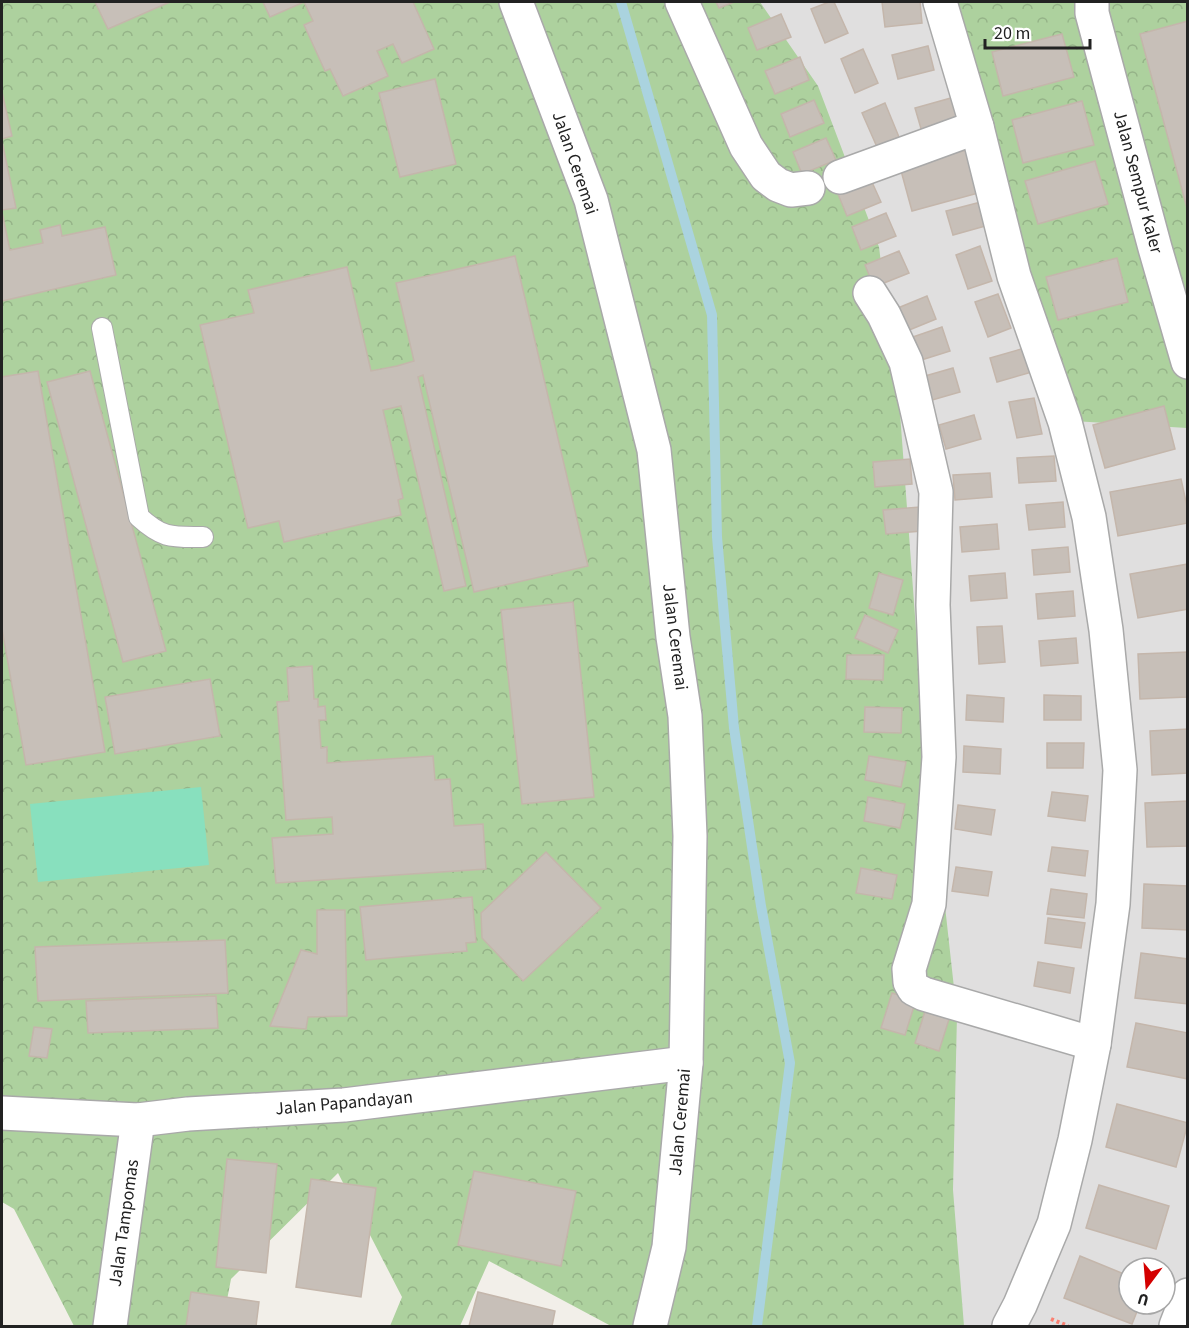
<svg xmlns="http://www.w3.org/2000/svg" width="1189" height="1328" font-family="'Source Sans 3',sans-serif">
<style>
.residential{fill:#e0dfdf;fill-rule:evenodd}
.forest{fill:url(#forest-crowns)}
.pitch{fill:#88e0be}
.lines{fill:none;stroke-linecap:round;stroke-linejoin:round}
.stream{stroke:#aad3df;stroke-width:10}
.building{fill:#c7bfb8;stroke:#c4b6ab;stroke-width:1.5}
.service-casing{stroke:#a9a9a9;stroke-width:22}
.minor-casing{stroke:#a9a9a9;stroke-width:36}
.tertiary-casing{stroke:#a9a9a9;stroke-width:36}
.path{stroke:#fa8072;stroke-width:4;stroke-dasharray:3 3;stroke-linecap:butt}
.service{stroke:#fff;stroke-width:20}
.minor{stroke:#fff;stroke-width:33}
.tertiary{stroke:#fff;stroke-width:33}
.labels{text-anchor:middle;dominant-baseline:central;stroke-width:4.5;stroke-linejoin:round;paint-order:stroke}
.street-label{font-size:18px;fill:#222;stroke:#fff}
</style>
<defs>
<pattern id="forest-crowns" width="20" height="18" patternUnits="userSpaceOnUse" patternTransform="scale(1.5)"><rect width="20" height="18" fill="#add19e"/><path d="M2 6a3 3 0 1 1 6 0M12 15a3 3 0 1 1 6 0" fill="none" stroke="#95b388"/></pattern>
</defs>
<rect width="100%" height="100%" fill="#f2efe9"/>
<path class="residential" d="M660 2H1187V1326H864ZM1129 1268H1165V1304H1129Z"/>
<g class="forest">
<path d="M2 2H760L818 86 879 247 900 413 919 670 957 1015 953 1190 964 1326H611L489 1261 460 1326H390L402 1297 338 1173 231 1279 222 1326H74L14 1209 2 1202Z"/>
<path d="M948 2H1187V428L1057 420Z"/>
</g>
<path class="pitch" d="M201 787 209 865 38 882 30 804Z"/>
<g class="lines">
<path class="stream" d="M621 2 712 315 717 537 734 728 761 906 790 1063 757 1326"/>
</g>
<g class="building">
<path d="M95 2H170L108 29Z"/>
<path d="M263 2H413L434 49 402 63 393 44 377 51 388 76 343 96 330 69 325 71 304 25 313 21 304 2 270 17Z"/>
<path d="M716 2H734L719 8Z"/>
<path d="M829 2H834L848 33 825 43 811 9Z"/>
<path d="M882 2H920L922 23 885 27Z"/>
<path d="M781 14 791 37 757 50 748 28Z"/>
<path d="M1188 21V212L1140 34Z"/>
<path d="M1062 34 1074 77 1003 96 992 52Z"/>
<path d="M928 46 934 70 898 79 892 55Z"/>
<path d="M863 49 878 83 855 93 841 59Z"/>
<path d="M800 57 809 80 775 94 765 71Z"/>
<path d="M435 79 456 164 400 177 379 93Z"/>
<path d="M2 92 12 136 2 139Z"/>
<path d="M951 98 958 121 922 132 915 108Z"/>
<path d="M814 100 824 123 790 137 781 114Z"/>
<path d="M1082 101 1094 145 1023 163 1012 120Z"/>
<path d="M885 103 899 137 877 147 862 113Z"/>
<path d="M826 138 836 160 802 174 793 152Z"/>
<path d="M2 141 16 208 2 210Z"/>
<path d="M971 149 982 192 912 211 900 167Z"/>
<path d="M1095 161 1108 204 1038 224 1025 181Z"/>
<path d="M871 180 881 202 847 216 838 194Z"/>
<path d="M981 202 989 225 953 235 946 211Z"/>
<path d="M2 212 10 250 43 243 40 230 60 225 62 236 105 227 116 275 2 301Z"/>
<path d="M886 213 896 236 861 250 852 227Z"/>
<path d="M980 246 992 281 968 289 956 255Z"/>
<path d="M899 251 909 273 874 287 865 265Z"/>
<path d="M515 256 588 566 474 592 423 375 418 377 466 586 444 591 401 406 383 410 403 498 398 500 401 515 284 542 279 521 248 528 200 325 254 313 248 290 347 267 371 371 397 366 414 361 396 283Z"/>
<path d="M1117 258 1128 302 1058 320 1046 277Z"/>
<path d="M998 294 1011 328 988 337 975 302Z"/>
<path d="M927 296 936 319 902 333 893 310Z"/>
<path d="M942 327 950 351 915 362 907 339Z"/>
<path d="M1025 348 1032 372 997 382 990 358Z"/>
<path d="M953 368 960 392 925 402 918 378Z"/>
<path d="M38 371 105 752 26 765 2 629V377Z"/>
<path d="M90 371 166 651 123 662 47 382Z"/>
<path d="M1034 398 1042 434 1017 438 1009 402Z"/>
<path d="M1164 406 1175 449 1105 468 1093 425Z"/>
<path d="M974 415 981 439 946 449 939 425Z"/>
<path d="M1054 456 1056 481 1019 483 1017 458Z"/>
<path d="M910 459 912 484 875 487 873 462Z"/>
<path d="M990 473 992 497 955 500 953 475Z"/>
<path d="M1181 479 1188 511V523L1118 536 1110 492Z"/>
<path d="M1063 502 1065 527 1029 530 1026 505Z"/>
<path d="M920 507 922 531 886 534 883 510Z"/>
<path d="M997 524 999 549 962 552 960 527Z"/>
<path d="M1068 547 1070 572 1034 575 1032 550Z"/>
<path d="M1188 564V609L1138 618 1130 574Z"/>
<path d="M879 573 903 580 893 615 869 608Z"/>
<path d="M1005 573 1007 598 971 601 969 576Z"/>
<path d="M1073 591 1075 616 1038 619 1036 594Z"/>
<path d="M573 602 594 797 522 804 501 610Z"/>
<path d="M865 615 898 630 888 653 855 638Z"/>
<path d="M1002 626 1005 662 979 664 977 627Z"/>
<path d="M1076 638 1078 663 1041 666 1039 641Z"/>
<path d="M1188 652V697L1140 699 1138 654Z"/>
<path d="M847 655H884L883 680 846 679Z"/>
<path d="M312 666 314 699H318V707L325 706 326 720H319L321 748 327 747V763L433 756 435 780 450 779 454 826 483 824 486 869 276 883 272 838 333 834 332 817 286 820 277 702 289 701 287 668Z"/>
<path d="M210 679 220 736 115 754 105 697Z"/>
<path d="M967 695 1004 698 1003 722 966 720Z"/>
<path d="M1044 695 1081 696V720H1044Z"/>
<path d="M865 707 902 708 901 733 864 732Z"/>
<path d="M1188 729V773L1152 775 1150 731Z"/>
<path d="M1047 743H1084L1083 768H1047Z"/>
<path d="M964 746 1001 749 1000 774 963 772Z"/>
<path d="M869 756 906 762 901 787 865 780Z"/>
<path d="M1052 792 1088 796 1085 821 1048 816Z"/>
<path d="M868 797 905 804 900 828 864 821Z"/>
<path d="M1188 801V846L1147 847 1145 803Z"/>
<path d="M958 805 995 810 991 835 955 829Z"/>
<path d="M1052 847 1088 851 1085 876 1048 871Z"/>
<path d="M546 852 601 908 523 981 482 938 481 913Z"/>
<path d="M956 867 992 872 988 896 952 891Z"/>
<path d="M861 868 897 875 892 899 856 893Z"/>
<path d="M1144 884 1188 886V930L1142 928Z"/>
<path d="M1051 889 1087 894 1084 918 1047 914Z"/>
<path d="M472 897 476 942 466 943 467 951 366 960 360 907Z"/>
<path d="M317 910H345L347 1016 308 1017 306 1029 270 1026 301 950 317 954Z"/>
<path d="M1048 918 1085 923 1081 948 1045 943Z"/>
<path d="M225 940 228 993 38 1001 35 947Z"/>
<path d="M1141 953 1188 959V1004L1135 998Z"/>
<path d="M1038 962 1074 968 1070 993 1034 986Z"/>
<path d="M892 993 916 1000 905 1035 881 1028Z"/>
<path d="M216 996 218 1028 88 1033 86 1001Z"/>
<path d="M926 1008 950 1016 939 1051 915 1043Z"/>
<path d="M1136 1023 1188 1033V1079L1127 1067Z"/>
<path d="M34 1027 52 1029 47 1058 29 1056Z"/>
<path d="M1117 1104 1188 1123 1176 1167 1106 1147Z"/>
<path d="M227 1159 277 1164 266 1273 216 1267Z"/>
<path d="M474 1171 576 1191 561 1266 458 1245Z"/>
<path d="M311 1179 376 1188 361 1297 296 1287Z"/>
<path d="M1099 1185 1169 1206 1156 1249 1086 1228Z"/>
<path d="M1080 1256 1129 1276V1304H1140L1132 1324 1064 1298Z"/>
<path d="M191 1292 259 1302 256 1326H186Z"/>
<path d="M478 1292 555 1311 552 1326H469Z"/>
</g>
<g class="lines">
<g class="service-casing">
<path id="service" d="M102 328 139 517C163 539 172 537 203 537"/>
</g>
<g class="minor-casing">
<g id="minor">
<path d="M682 2 746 146 766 176 778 185 791 190 808 188"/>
<path d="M940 2 977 127 1014 276 1065 422 1089 517 1106 630 1120 770 1113 904 1094 1044 1075 1140 1054 1224 1020 1305 1009 1326"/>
<path d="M1092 2V13L1155 248 1188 362"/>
<path d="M840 177 977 127"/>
<path d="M870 293 884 315 906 362 936 492 933 605 939 757 929 904 909 969 910 982 914 989 924 994 1094 1044"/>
<path d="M110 1326 138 1120"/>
<path d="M1176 1326 1188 1295"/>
</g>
</g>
<g class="tertiary-casing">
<g id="tertiary">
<path d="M516 2 591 200 654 450 673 637 685 716 690 836 686 1063 669 1247 650 1326"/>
<path d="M2 1113 138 1120 188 1114 344 1105 686 1063"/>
</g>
</g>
<path class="path" d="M1051 1319 1068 1326"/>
<use href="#service" class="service"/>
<use href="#minor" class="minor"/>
<use href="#tertiary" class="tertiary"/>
</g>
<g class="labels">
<g class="street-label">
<text transform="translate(575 163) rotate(71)">Jalan Ceremai</text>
<text transform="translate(1138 182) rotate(75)">Jalan Sempur Kaler</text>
<text transform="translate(675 637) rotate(83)">Jalan Ceremai</text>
<text transform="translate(344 1103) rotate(-5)">Jalan Papandayan</text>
<text transform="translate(680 1122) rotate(-85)">Jalan Ceremai</text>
<text transform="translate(124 1223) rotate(-82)">Jalan Tampomas</text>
</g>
</g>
<rect width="1189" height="1328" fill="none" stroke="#222222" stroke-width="6"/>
<g transform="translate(1147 1286) rotate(196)"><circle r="28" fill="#ffffff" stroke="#a7a7a7" stroke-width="1.5"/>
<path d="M0-4.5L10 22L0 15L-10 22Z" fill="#d40000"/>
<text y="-9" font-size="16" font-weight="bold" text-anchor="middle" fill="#222222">U</text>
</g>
<path d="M985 39v9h105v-9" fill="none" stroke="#222222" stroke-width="3"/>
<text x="994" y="39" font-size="18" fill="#222222" stroke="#ffffff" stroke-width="4.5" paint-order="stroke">20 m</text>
</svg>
